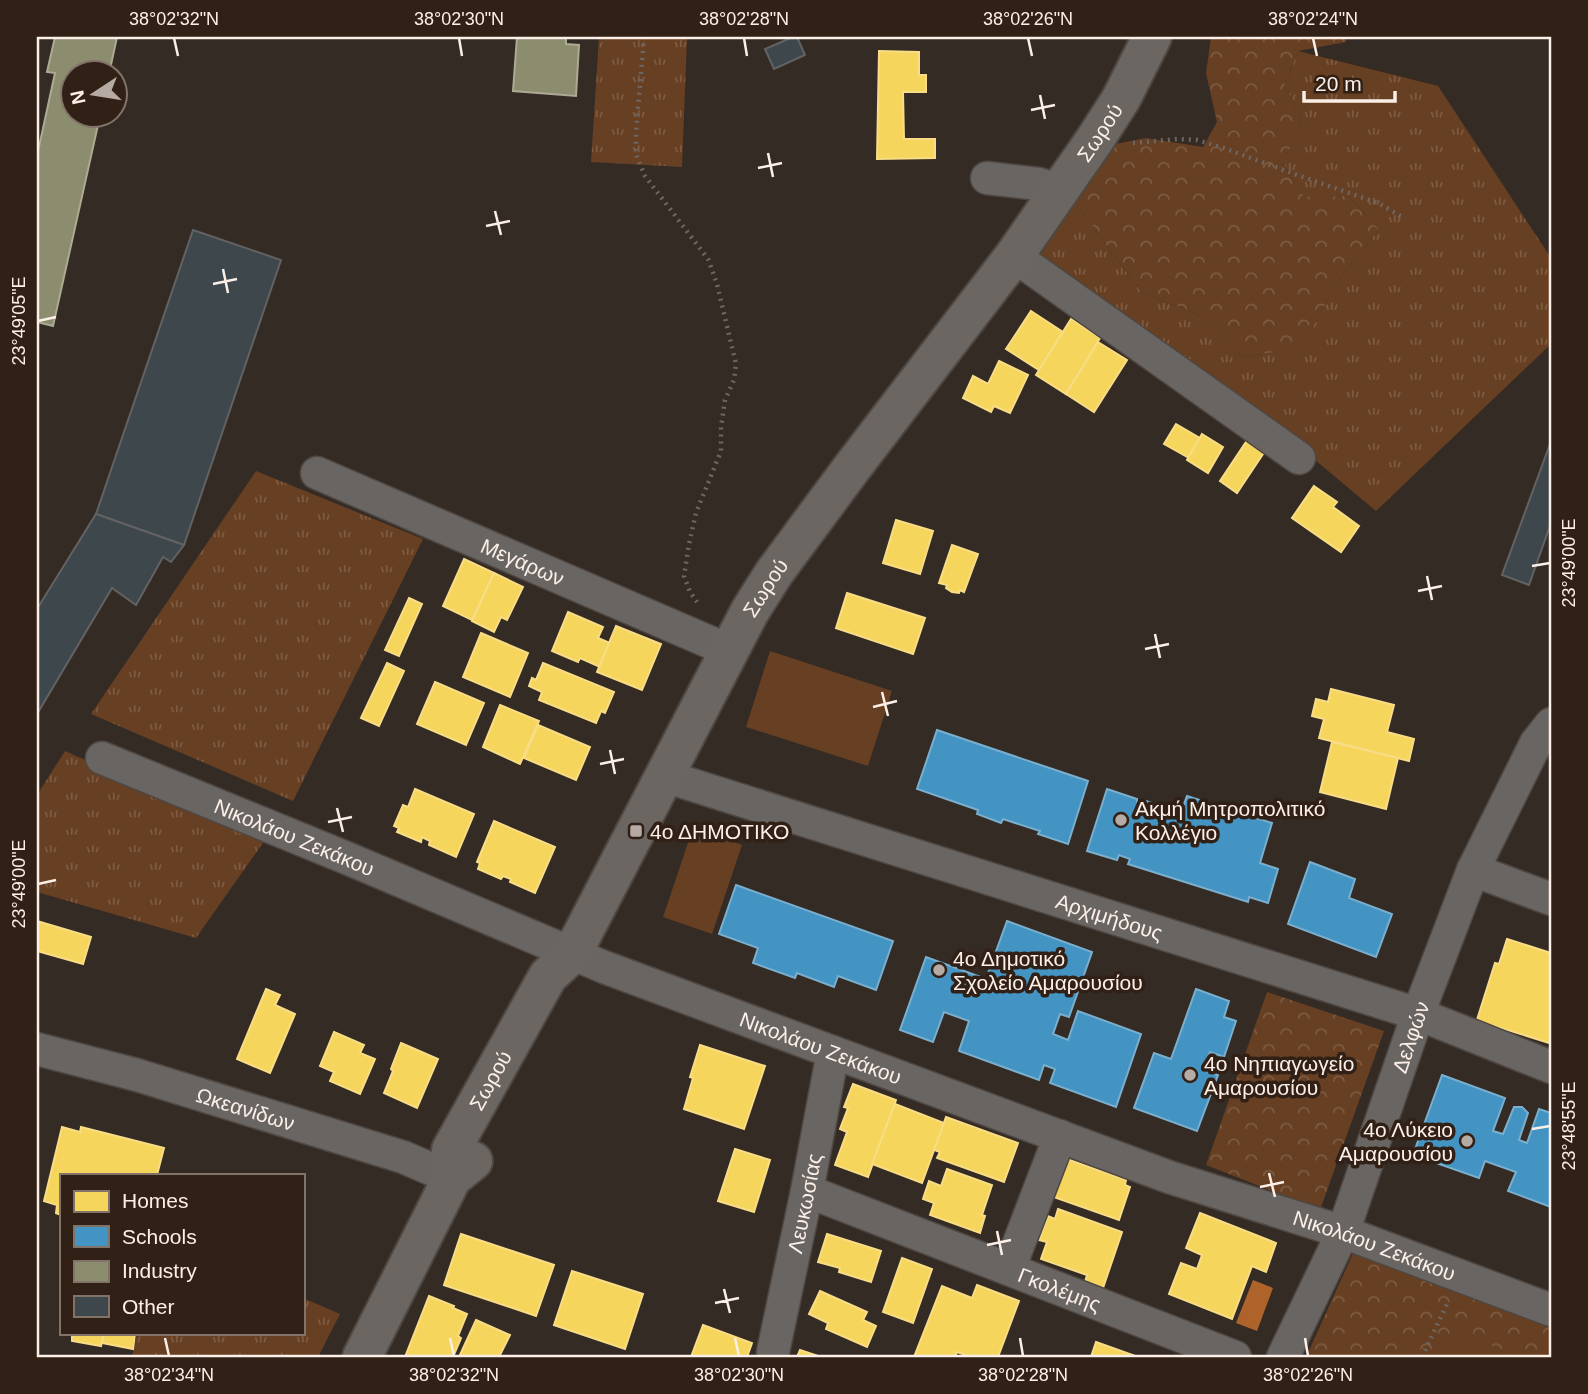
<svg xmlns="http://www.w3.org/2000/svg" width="1588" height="1394" font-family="Helvetica,sans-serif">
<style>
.grass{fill:url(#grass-tufts)}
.forest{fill:url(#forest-crowns)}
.pitch{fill:#673f22}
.water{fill:#ae632a}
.homes{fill:#f6d55c;stroke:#f8dd86;stroke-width:2}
.schools{fill:#4393c3;stroke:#7aafce;stroke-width:2}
.industry{fill:#8c8c6e;stroke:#adaa93;stroke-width:2}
.building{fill:#3d474c;stroke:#636263;stroke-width:2}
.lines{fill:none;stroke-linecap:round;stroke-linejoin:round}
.street-casing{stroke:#4f4742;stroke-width:35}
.secondary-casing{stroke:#4f4742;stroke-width:42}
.path{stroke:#6c6764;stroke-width:4.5;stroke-dasharray:2 5;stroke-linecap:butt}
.street{stroke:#696562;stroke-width:32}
.secondary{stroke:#6c6662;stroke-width:38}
.ticks{fill:none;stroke:#fbefe8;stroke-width:2.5}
.poi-dot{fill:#b6aaa4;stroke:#312015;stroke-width:2.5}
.labels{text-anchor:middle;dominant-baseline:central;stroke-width:7;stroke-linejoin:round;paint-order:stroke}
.street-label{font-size:21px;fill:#fbefe8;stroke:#312015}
.poi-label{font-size:21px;fill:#fbefe8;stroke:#312015;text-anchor:start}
.neatline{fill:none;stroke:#fbefe8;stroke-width:2.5}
.ticks-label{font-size:18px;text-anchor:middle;fill:#fbefe8}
</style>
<defs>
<pattern id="grass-tufts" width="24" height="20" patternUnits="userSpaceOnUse" patternTransform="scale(1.75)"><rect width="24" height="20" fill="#673f22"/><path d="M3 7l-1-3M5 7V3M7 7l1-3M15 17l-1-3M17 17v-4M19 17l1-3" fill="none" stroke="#7e5b42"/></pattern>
<pattern id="forest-crowns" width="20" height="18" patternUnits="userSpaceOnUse" patternTransform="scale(1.75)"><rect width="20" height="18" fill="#673f22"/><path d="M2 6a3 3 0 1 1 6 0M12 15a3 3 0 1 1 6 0" fill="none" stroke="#7e5b42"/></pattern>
</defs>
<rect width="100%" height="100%" fill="#352b25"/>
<g class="grass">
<path d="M599 37H687L682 167 591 162Z"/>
<path d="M1298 51 1438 86 1551 258V344L1376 511 1314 459 1032 251 1067 192 1142 293 1198 314 1243 357 1301 348 1337 282 1379 229 1348 196 1304 198 1283 163 1301 121 1285 84Z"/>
<path d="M256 471 423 539 293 801 91 714Z"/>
<path d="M65 751 265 840 196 938 37 892V795Z"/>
<path d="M303 1298 340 1314 318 1357H132L137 1333H303Z"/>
</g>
<g class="forest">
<path d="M1211 37H1345L1346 42 1298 51 1285 84 1301 121 1283 164 1304 197 1348 196 1379 229 1337 282 1302 348 1243 357 1198 314 1142 293 1067 192 1105 146 1146 138 1203 147 1217 122 1206 73Z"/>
<path d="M1267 992 1384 1031 1320 1210 1206 1165Z"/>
<path d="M1355 1249 1551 1323V1357H1306Z"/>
</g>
<g class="pitch">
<path d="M770 651 892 691 868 766 746 727Z"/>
<path d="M693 828 742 845 712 934 663 917Z"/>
<path d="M1456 1333 1523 1357H1447Z"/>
</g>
<path class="water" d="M1253 1280 1273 1288 1257 1331 1236 1323Z"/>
<g class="homes">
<path d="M879 51 919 52V75H926V92H903L904 139H935V158L877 159Z"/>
<path d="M1031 311 1063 332 1039 370 1006 349Z"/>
<path d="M1071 319 1100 338 1066 394 1036 375Z"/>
<path d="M1098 342 1127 360 1094 412 1066 394Z"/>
<path d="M999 361 1028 375 1010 413 994 406 991 412 963 398 973 376 988 384Z"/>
<path d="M1176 424 1200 438 1189 458 1164 444Z"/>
<path d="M1202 434 1223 447 1208 473 1187 460Z"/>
<path d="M1248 439 1265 451 1237 493 1220 481Z"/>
<path d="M1314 486 1337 502 1333 507 1359 526 1341 552 1292 518Z"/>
<path d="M896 520 933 531 920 574 883 563Z"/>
<path d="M952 545 978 554 964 592 960 590 959 593 952 592 946 588 947 585 939 583Z"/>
<path d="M464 559 494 573 472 620 443 606Z"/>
<path d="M494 573 523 587 507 620 501 617 494 632 472 621Z"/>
<path d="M847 593 925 618 913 654 836 628Z"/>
<path d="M409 598 422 604 399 656 385 650Z"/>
<path d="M568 612 603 627 598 638 610 643 600 667 580 658 578 662 552 651Z"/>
<path d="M616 626 661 644 642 690 597 672Z"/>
<path d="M481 633 528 653 510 697 463 677Z"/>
<path d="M387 663 404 671 379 726 361 718Z"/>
<path d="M543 663 614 692 605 713 601 711 596 723 539 700 542 692 529 686 532 678 536 680Z"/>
<path d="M435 682 484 703 466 745 417 724Z"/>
<path d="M1331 689 1394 705 1387 732 1414 739 1409 761 1319 738 1324 719 1312 716 1316 699 1328 702Z"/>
<path d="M500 705 539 721 520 764 483 747Z"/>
<path d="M538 725 590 747 576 780 524 758Z"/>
<path d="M1332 742 1398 758 1386 809 1320 792Z"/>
<path d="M415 789 474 814 456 857 429 845 430 841 422 837 421 842 397 832 399 828 394 826 403 805 408 807Z"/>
<path d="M494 821 555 847 535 893 510 882 511 879 503 876 501 879 478 869 480 863 477 862Z"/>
<path d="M37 921 91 937 83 964 37 951Z"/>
<path d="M1507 939 1551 953V1035L1549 1043 1495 1026 1494 1032 1475 1026 1495 963 1499 964Z"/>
<path d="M266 989 280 995 275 1005 295 1014 270 1073 237 1059Z"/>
<path d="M334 1032 364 1045 360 1053 375 1059 360 1094 330 1081 334 1072 320 1066Z"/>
<path d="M401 1043 438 1059 417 1108 384 1093 393 1071 391 1069Z"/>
<path d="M700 1045 765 1066 744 1129 684 1109 693 1078 690 1077Z"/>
<path d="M853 1084 896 1100 868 1177 835 1165 847 1132 840 1129 848 1108 844 1107Z"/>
<path d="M895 1104 944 1123 922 1183 872 1164Z"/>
<path d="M946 1117 1018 1143 1004 1182 937 1158 940 1152 934 1150Z"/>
<path d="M62 1127 80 1132 81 1127 164 1148 157 1175H61V1215L56 1213 57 1205 44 1201Z"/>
<path d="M735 1149 770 1160 754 1212 718 1201Z"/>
<path d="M1064 1158 1126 1180 1125 1185 1130 1187 1119 1220 1045 1194Z"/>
<path d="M947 1169 992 1185 982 1215 985 1216 980 1233 930 1215 934 1203 923 1199 929 1181 941 1186Z"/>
<path d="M1058 1209 1122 1232 1103 1288 1085 1282 1087 1275 1041 1259 1047 1242 1039 1240 1048 1216 1055 1219Z"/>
<path d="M1200 1213 1276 1243 1266 1272 1252 1266 1232 1319 1169 1294 1181 1263 1197 1269 1202 1255 1186 1248Z"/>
<path d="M461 1234 554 1265 536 1316 444 1285Z"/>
<path d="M827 1234 881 1251 871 1282 839 1272 840 1268 818 1262Z"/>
<path d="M902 1258 932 1269 913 1323 883 1312Z"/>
<path d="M572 1271 643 1294 625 1349 554 1325Z"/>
<path d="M977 1285 1019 1301 998 1357H971L957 1352 955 1357H914L942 1286 972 1298Z"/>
<path d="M820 1291 867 1312 863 1320 876 1326 867 1347 826 1329 828 1323 809 1314Z"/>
<path d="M429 1296 454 1306 453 1308 467 1314 458 1336 461 1338 453 1357H405Z"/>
<path d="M476 1320 510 1335 499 1357H459Z"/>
<path d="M703 1325 752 1343 747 1357H691Z"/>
<path d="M72 1333H104L101 1346 72 1341Z"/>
<path d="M104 1333H135L133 1349 102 1343Z"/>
<path d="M1096 1342 1138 1357H1091Z"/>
<path d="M800 1350 821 1357H797Z"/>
</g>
<g class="schools">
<path d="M937 730 1088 781 1068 844 1038 834 1040 831 1003 819 1001 823 977 814 978 810 917 789Z"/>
<path d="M1107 789 1137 799V802L1144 804 1146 801 1181 812 1187 796 1272 823 1260 863 1278 869 1268 903 1249 897 1248 902 1128 864 1130 859 1119 855 1117 860 1087 851Z"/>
<path d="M1310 862 1355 879 1349 898 1392 914 1376 957 1288 924Z"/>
<path d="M736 885 893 941 876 990 838 976 834 987 797 973 795 978 753 963 758 948 719 934Z"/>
<path d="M1007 921 1092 952 1069 1017 1060 1014 1053 1034 1068 1040 1078 1011 1141 1034 1116 1107 1050 1083 1055 1069 1044 1065 1039 1080 959 1051 969 1021 944 1012 933 1042 900 1030 926 957 986 979Z"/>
<path d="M1196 989 1229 1001 1224 1017 1236 1021 1224 1057 1210 1052 1203 1070 1218 1075 1197 1131 1134 1108 1154 1053 1171 1059Z"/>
<path d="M1442 1075 1505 1098 1493 1131 1503 1134 1514 1107H1522L1528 1113 1519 1140 1527 1143 1539 1109 1551 1113V1207L1508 1191 1516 1172 1485 1161 1479 1178 1413 1155Z"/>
</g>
<g class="industry">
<path d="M55 37H117L109 74H74V116H100L53 326 37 322V156L55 73 47 72Z"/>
<path d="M517 37H566V44L579 45 576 96 513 91Z"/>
</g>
<g class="building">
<path d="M793 37H797L805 55 774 69 765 49Z"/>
<path d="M193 230 281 260 184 545 96 514Z"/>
<path d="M1550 444H1551V523L1529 585 1502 575Z"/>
<path d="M96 514 184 545 171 562 163 557 136 605 112 588 37 714V609Z"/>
</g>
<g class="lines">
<g class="street-casing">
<g id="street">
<path d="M987 178 1039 184 1059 190"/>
<path d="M1014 256 1299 458"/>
<path id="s1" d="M317 473 728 650"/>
<path id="s2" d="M102 758 349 859 604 967 1169 1177 1343 1232 1551 1310"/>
<path id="s3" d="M664 776 1418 1014 1551 1067"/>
<path d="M1473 870 1551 899"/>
<path id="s4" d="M37 1049 137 1075 403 1157 452 1178"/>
<path id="s5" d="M807 1191 1235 1357"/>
<path d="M1009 1269 1060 1136"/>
<path id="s6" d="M773 1352 807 1191 833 1052"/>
<path id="s7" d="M1283 1357 1343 1232 1418 1014 1473 870 1536 743 1551 724"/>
</g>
</g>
<g class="secondary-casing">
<g id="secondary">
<path id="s8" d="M452 1178 451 1150 548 976 572 954 750 611 774 573 851 469 1014 256 1094 141 1121 99 1152 37"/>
<path d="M362 1357 452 1178 473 1161"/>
</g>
</g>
<g class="path">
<path d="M644 37 636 132V154L645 176 708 259 717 284 736 364 734 380 725 400 721 427V451L696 513 689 544 684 576 690 592 697 602"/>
<path d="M1133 143 1178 139 1197 140 1221 147 1300 176 1378 203 1404 218"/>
<path d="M1422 1357 1448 1302"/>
</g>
<use href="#street" class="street"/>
<use href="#secondary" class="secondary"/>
</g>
<path class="ticks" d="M174 38 178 56M459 38 462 56M744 38 747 56M1028 38 1032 56M1313 38 1317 56M1040 95 1045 119M1031 110 1055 105M768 153 773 177M758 168 782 163M495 211 501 235M486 226 510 221M223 269 228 293M213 284 237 279M38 321 56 317M1532 566 1550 563M1427 576 1432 600M1418 591 1442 586M1155 634 1160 658M1145 649 1169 644M882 692 888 716M873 707 897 701M610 750 615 774M600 764 624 759M337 808 343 832M328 822 352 817M38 884 56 880M1532 1129 1550 1126M1269 1173 1275 1197M1260 1187 1284 1182M997 1231 1002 1255M987 1245 1011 1240M724 1289 730 1313M715 1303 739 1298M165 1338 169 1356M450 1338 454 1356M735 1338 739 1356M1020 1338 1023 1356M1305 1338 1308 1356"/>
<g class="poi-dot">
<circle cx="1121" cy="820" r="7"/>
<rect x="629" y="824" width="14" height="14" rx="3.5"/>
<circle cx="939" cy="970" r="7"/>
<circle cx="1190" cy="1075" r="7"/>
<circle cx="1467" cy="1141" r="7"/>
</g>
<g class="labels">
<g class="street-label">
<text stroke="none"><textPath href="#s8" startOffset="1239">Σωρού</textPath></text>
<text stroke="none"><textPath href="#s1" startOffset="224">Μεγάρων</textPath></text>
<text stroke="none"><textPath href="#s8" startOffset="674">Σωρού</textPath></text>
<text stroke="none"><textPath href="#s2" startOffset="208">Νικολάου Ζεκάκου</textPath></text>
<text stroke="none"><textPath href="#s3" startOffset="467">Αρχιμήδους</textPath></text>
<text stroke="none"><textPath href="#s7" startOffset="345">Δελφών</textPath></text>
<text stroke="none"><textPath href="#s2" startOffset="775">Νικολάου Ζεκάκου</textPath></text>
<text stroke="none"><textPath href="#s8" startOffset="108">Σωρού</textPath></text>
<text stroke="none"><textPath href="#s4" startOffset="217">Ωκεανίδων</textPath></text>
<text stroke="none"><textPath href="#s6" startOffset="152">Λευκωσίας</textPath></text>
<text stroke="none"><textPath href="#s2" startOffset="1363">Νικολάου Ζεκάκου</textPath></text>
<text stroke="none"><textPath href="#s5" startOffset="271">Γκολέμης</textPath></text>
</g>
<g class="poi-label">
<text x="1135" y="808">Ακμή Μητροπολιτικό<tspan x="1135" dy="24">Κολλέγιο</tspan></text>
<text x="650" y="831">4ο ΔΗΜΟΤΙΚΟ</text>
<text x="953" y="958">4ο Δημοτικό<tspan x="953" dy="24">Σχολείο Αμαρουσίου</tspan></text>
<text x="1204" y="1063">4ο Νηπιαγωγείο<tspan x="1204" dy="24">Αμαρουσίου</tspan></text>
<text x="1453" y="1129" text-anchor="end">4ο Λύκειο<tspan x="1453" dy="24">Αμαρουσίου</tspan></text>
</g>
</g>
<rect width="1588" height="1394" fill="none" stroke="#312015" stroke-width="77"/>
<rect x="60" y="1174" width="245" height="161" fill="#312015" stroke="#827369" stroke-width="2"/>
<rect x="74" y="1191" width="35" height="21" fill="#f6d55c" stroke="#827369" stroke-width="2"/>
<text x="122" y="1208" font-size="21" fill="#fbefe8">Homes</text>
<rect x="74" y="1226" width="35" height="21" fill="#4393c3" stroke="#827369" stroke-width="2"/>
<text x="122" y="1244" font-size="21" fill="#fbefe8">Schools</text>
<rect x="74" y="1261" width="35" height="21" fill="#8c8c6e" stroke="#827369" stroke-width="2"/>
<text x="122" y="1278" font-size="21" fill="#fbefe8">Industry</text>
<rect x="74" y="1296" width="35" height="21" fill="#3d474c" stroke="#827369" stroke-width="2"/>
<text x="122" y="1314" font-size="21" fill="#fbefe8">Other</text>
<g transform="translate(94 94) rotate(258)"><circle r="33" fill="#312015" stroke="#827369" stroke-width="2"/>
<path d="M0-5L12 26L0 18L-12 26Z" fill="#b6aaa4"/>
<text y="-10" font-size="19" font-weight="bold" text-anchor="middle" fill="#fbefe8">N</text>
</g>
<path d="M1304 91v10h91v-10" fill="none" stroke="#fbefe8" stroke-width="3.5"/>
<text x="1315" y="91" font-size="21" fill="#fbefe8" stroke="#312015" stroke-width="5" paint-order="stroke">20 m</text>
<rect x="38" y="38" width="1512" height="1318" class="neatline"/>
<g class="ticks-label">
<text x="174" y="25">38°02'32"N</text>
<text x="459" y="25">38°02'30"N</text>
<text x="744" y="25">38°02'28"N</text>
<text x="1028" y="25">38°02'26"N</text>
<text x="1313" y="25">38°02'24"N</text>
<text transform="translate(19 321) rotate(-90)" y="6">23°49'05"E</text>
<text transform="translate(1569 563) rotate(-90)" y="6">23°49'00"E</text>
<text transform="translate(19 884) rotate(-90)" y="6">23°49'00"E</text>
<text transform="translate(1569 1126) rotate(-90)" y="6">23°48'55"E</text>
<text x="169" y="1381">38°02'34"N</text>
<text x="454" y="1381">38°02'32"N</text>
<text x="739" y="1381">38°02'30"N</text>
<text x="1023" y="1381">38°02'28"N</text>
<text x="1308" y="1381">38°02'26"N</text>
</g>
</svg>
